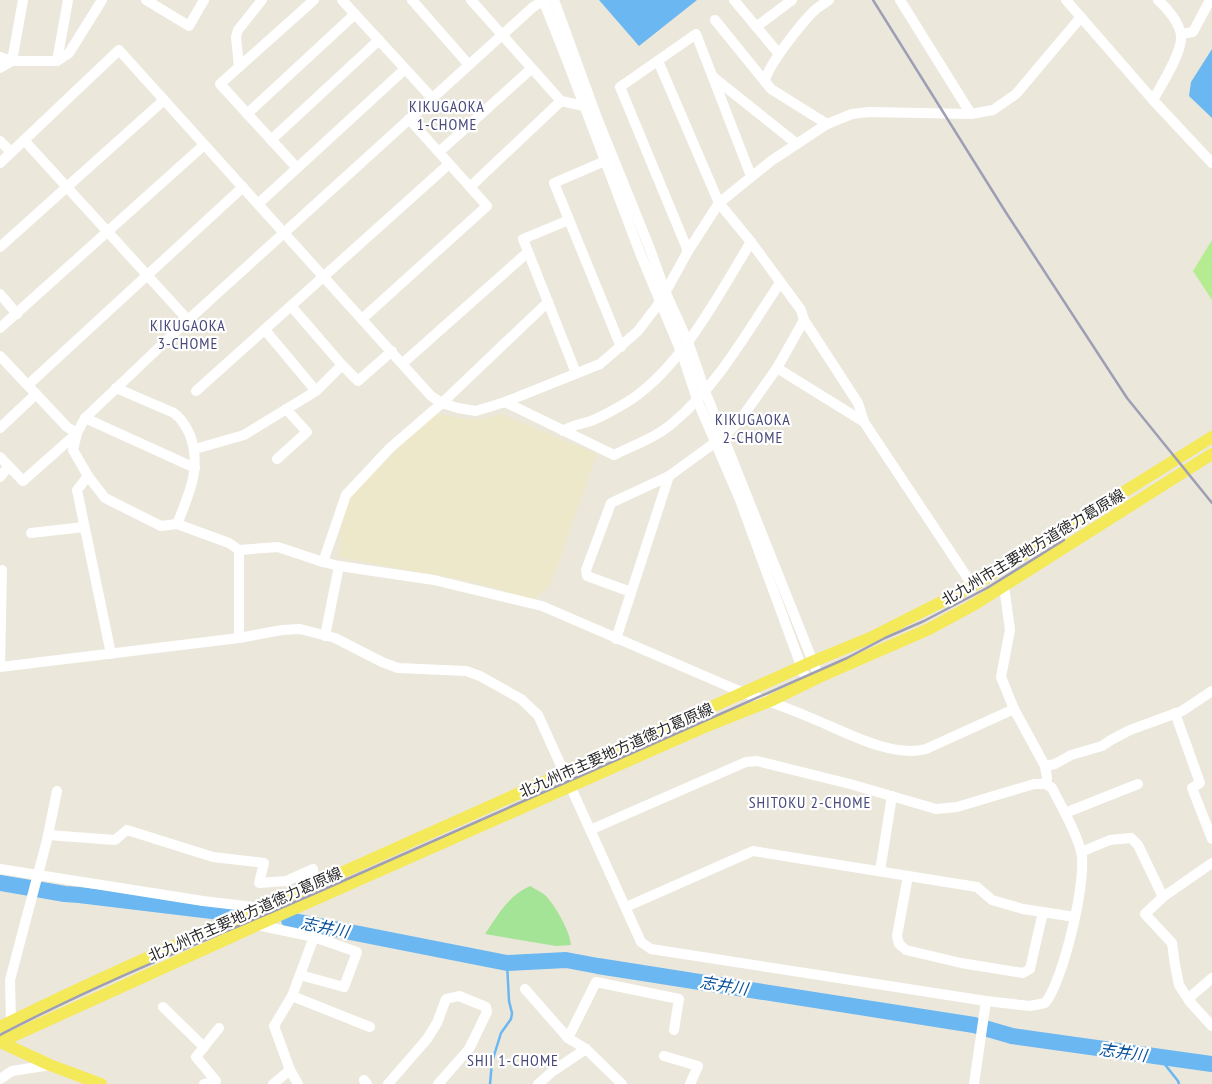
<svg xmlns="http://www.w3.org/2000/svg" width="1212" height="1084" font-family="'PT Sans Narrow','Noto Sans JP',sans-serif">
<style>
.education{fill:#eee8ca}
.green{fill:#a4e496}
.pitch{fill:#b6ec91}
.water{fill:#6bb7f1}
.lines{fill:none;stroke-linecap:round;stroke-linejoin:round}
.stream{stroke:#6bb7f1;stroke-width:2.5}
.river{stroke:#6bb7f1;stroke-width:16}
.minor{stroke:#fff;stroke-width:10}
.major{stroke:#f4e958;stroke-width:12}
.rail{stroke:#9e9eb4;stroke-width:2.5}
.labels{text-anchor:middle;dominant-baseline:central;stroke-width:4.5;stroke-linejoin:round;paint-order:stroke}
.street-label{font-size:15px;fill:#292929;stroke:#fff}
.neighbourhood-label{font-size:16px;letter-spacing:1px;fill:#494a7b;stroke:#fff}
.water-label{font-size:16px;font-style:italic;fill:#0a529d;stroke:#fff}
</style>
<rect width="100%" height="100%" fill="#ece7db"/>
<path class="education" d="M439 414 466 419H484L501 414 597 454 551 584 534 600 477 583 338 557 340 533 350 497 429 416Z"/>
<path class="green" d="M530 886C535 889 541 892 545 895 555 905 570 931 571 945L556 946 485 934C498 915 509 895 530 886Z"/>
<path class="pitch" d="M1212 240V300L1193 271Z"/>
<g class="water">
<path d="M599 0H697L639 46Z"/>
<path d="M1212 49V118L1189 96 1191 82Z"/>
</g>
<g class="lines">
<g class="stream">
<path d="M1159 1057 1178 1081 1179 1084"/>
<path d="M490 1084 492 1062 501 1033 511 1019 512 1013 509 1001 507 963"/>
</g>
<g class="river">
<path d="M0 883 65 894 79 895 237 914"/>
<path d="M289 920 507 963 566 960 598 966 974 1025 1012 1036 1212 1064"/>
</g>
<g class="minor">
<path d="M146 0 189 26 204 0"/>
<path d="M342 0 432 98"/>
<path d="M412 0 469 65"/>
<path d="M471 0 561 101 584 106"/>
<path d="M543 0 568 63 640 253 682 354 698 402 740 500 807 682"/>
<path d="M545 0 533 7 188 320 85 418 77 433 73 450 88 476 105 498 161 526 177 524 229 543 239 550 278 547 323 562 339 566 434 580 542 606 744 693C769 701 792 710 816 720 847 733 892 758 926 749L1014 709"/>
<path d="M554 0 597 118 650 249 665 291 688 342 705 391 819 677"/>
<path d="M734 0 779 54"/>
<path d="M900 0 971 114"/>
<path d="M1066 0 1153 100 1212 163"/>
<path d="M715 20 771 89 827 124"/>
<path d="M756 27 792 0"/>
<path d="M1181 34 1193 32 1210 0"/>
<path d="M0 57 12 61H57L69 53 102 0"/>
<path d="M57 61 68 0"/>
<path d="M658 61 719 203 751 242 801 310 804 320 858 403 864 422 973 586"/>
<path d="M239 67 236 37 238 30 262 0"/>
<path d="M0 68 12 61 23 0"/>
<path d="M713 77 797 144"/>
<path d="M765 82C766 67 804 20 816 9 820 6 825 3 829 0"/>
<path d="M1153 100C1161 86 1183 51 1181 36 1180 23 1167 8 1158 0"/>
<path d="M247 114 355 14"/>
<path d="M24 140 188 320"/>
<path d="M271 140 379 40"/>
<path d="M0 141 11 152"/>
<path d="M439 152 531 69"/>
<path d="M605 161 554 183 621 347"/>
<path d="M0 163 119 50 431 396 442 403 458 408 476 411 505 402 600 364 638 331 660 302 688 251 719 203 771 161 827 124 852 114 869 112 971 114 993 110 1016 94 1081 17"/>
<path d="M297 168 220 84 314 0"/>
<path d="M470 187 561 101"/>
<path d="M258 204 405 69"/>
<path d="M569 220 523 239 576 373"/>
<path d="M0 247 164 100"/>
<path d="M688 251 620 87 696 34 751 176"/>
<path d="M0 294 17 314"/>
<path d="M362 319 487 206 409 119"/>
<path d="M0 328 204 145"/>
<path d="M265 330 316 391"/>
<path d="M0 356 67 427 77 433"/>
<path d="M403 363 528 252"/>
<path d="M342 365 358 381 392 351"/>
<path d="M777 368 864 422"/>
<path d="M28 385 243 187"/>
<path d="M116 388 174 413C182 419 186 426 190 435 202 468 189 494 177 524"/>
<path d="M196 391 449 164"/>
<path d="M505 402 614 455C634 445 657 437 674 422 719 384 748 330 780 283"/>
<path d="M85 418 195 468"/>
<path d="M0 428 36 394"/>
<path d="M563 431C571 425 582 424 591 421 606 415 619 407 632 399 684 363 718 295 751 242"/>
<path d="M195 449 244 435 316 391 342 365 291 306"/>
<path d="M0 457 23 481 76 434"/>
<path d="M277 459 307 432 286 409"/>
<path d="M88 476 77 490 111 654"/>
<path d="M0 477 9 466"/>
<path d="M31 533 84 527"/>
<path d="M239 550V638"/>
<path d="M323 562 346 495 390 448 442 403 548 302"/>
<path d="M1004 586 1010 630 1001 677 1014 709 1045 766 1047 777 1046 784"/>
<path d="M631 592 587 576 586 570 611 503 669 476 724 436 740 420 777 368 804 320"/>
<path d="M325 636 339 566"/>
<path d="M616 639 669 476"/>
<path d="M0 667 239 638 282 630 300 629 335 638 382 662 398 668 466 671 480 676 521 699 538 715 641 942 651 949 986 1001 1030 1006 1045 1003C1063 982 1088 878 1081 851 1075 829 1062 808 1052 788L1046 784H1034L957 807 936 809 850 784 757 761 746 762 590 830"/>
<path d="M0 667 2 570"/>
<path d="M1175 713 1200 783 1192 788 1212 839"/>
<path d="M1045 766 1055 764 1071 755 1102 746 1111 740 1130 730 1182 711 1212 691"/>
<path d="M1065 813 1138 784"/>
<path d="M48 835 115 840 127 830 213 857 264 863 259 883 286 881 313 869 314 884 320 898"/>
<path d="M1081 852 1110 840 1131 838 1138 845 1163 897"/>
<path d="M1212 863 1163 897 1145 914 1172 943 1175 965 1179 985 1190 1002 1212 1026"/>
<path d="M0 869 203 901 263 908"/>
<path d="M880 871 892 796"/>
<path d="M908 876 897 936 899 944 906 950 961 963 1023 973 1030 969 1043 912"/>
<path d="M626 907 753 851 977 887 992 900 1023 909 1075 917"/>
<path d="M257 925 314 937 292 996 274 1026 290 1070 273 1084"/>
<path d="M300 975 344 987 357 952 314 937"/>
<path d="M525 989 568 1038 586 1049"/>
<path d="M292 996 370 1027"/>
<path d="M1189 998 1212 978"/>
<path d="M163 1007 204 1047"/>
<path d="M11 1022 10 980 47 840 57 791"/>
<path d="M568 1038 596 982 679 999 674 1030"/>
<path d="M664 1056 698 1066 690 1084"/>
<path d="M290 1070 298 1084"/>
<path d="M0 1079 12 1071 50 1065"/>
<path d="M364 1080 367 1084"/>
<path d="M204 1084 216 1081 196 1057 219 1028"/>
<path d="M388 1084 427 1039 437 1023 446 999 459 996 486 1007 487 1012 469 1049 438 1084"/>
<path d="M538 1084 553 1071 586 1049 622 1084"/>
<path d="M974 1084 986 1001"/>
</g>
<g class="major">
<path d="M0 1027C86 984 174 945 263 908L814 661 870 638 973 586 1212 437"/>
<path d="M0 1042 266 921 702 728 770 701 819 677 929 629 975 604 1212 454"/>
<path d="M0 1042 50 1065 101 1084"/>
</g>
<g class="rail">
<path d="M873 0 1005 211 1127 398 1212 503"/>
<path d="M0 1035C106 979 218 936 327 888 501 812 673 734 847 658L885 638 924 621 987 588 1064 540"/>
</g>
</g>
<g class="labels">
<g class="street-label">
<text transform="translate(1033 547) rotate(-31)">北九州市主要地方道徳力葛原線</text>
<text transform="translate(616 750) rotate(-24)">北九州市主要地方道徳力葛原線</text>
<text transform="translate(245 914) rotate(-24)">北九州市主要地方道徳力葛原線</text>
</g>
<g class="neighbourhood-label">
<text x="447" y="106">KIKUGAOKA<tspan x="447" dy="18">1-CHOME</tspan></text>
<text x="188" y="325">KIKUGAOKA<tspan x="188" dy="18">3-CHOME</tspan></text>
<text x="753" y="419">KIKUGAOKA<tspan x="753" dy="18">2-CHOME</tspan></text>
<text x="810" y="802">SHITOKU 2-CHOME</text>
<text x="513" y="1060">SHII 1-CHOME</text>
</g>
<g class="water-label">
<text transform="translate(325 927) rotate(11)">志井川</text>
<text transform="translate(724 985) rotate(9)">志井川</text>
<text transform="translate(1123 1052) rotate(8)">志井川</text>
</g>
</g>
</svg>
